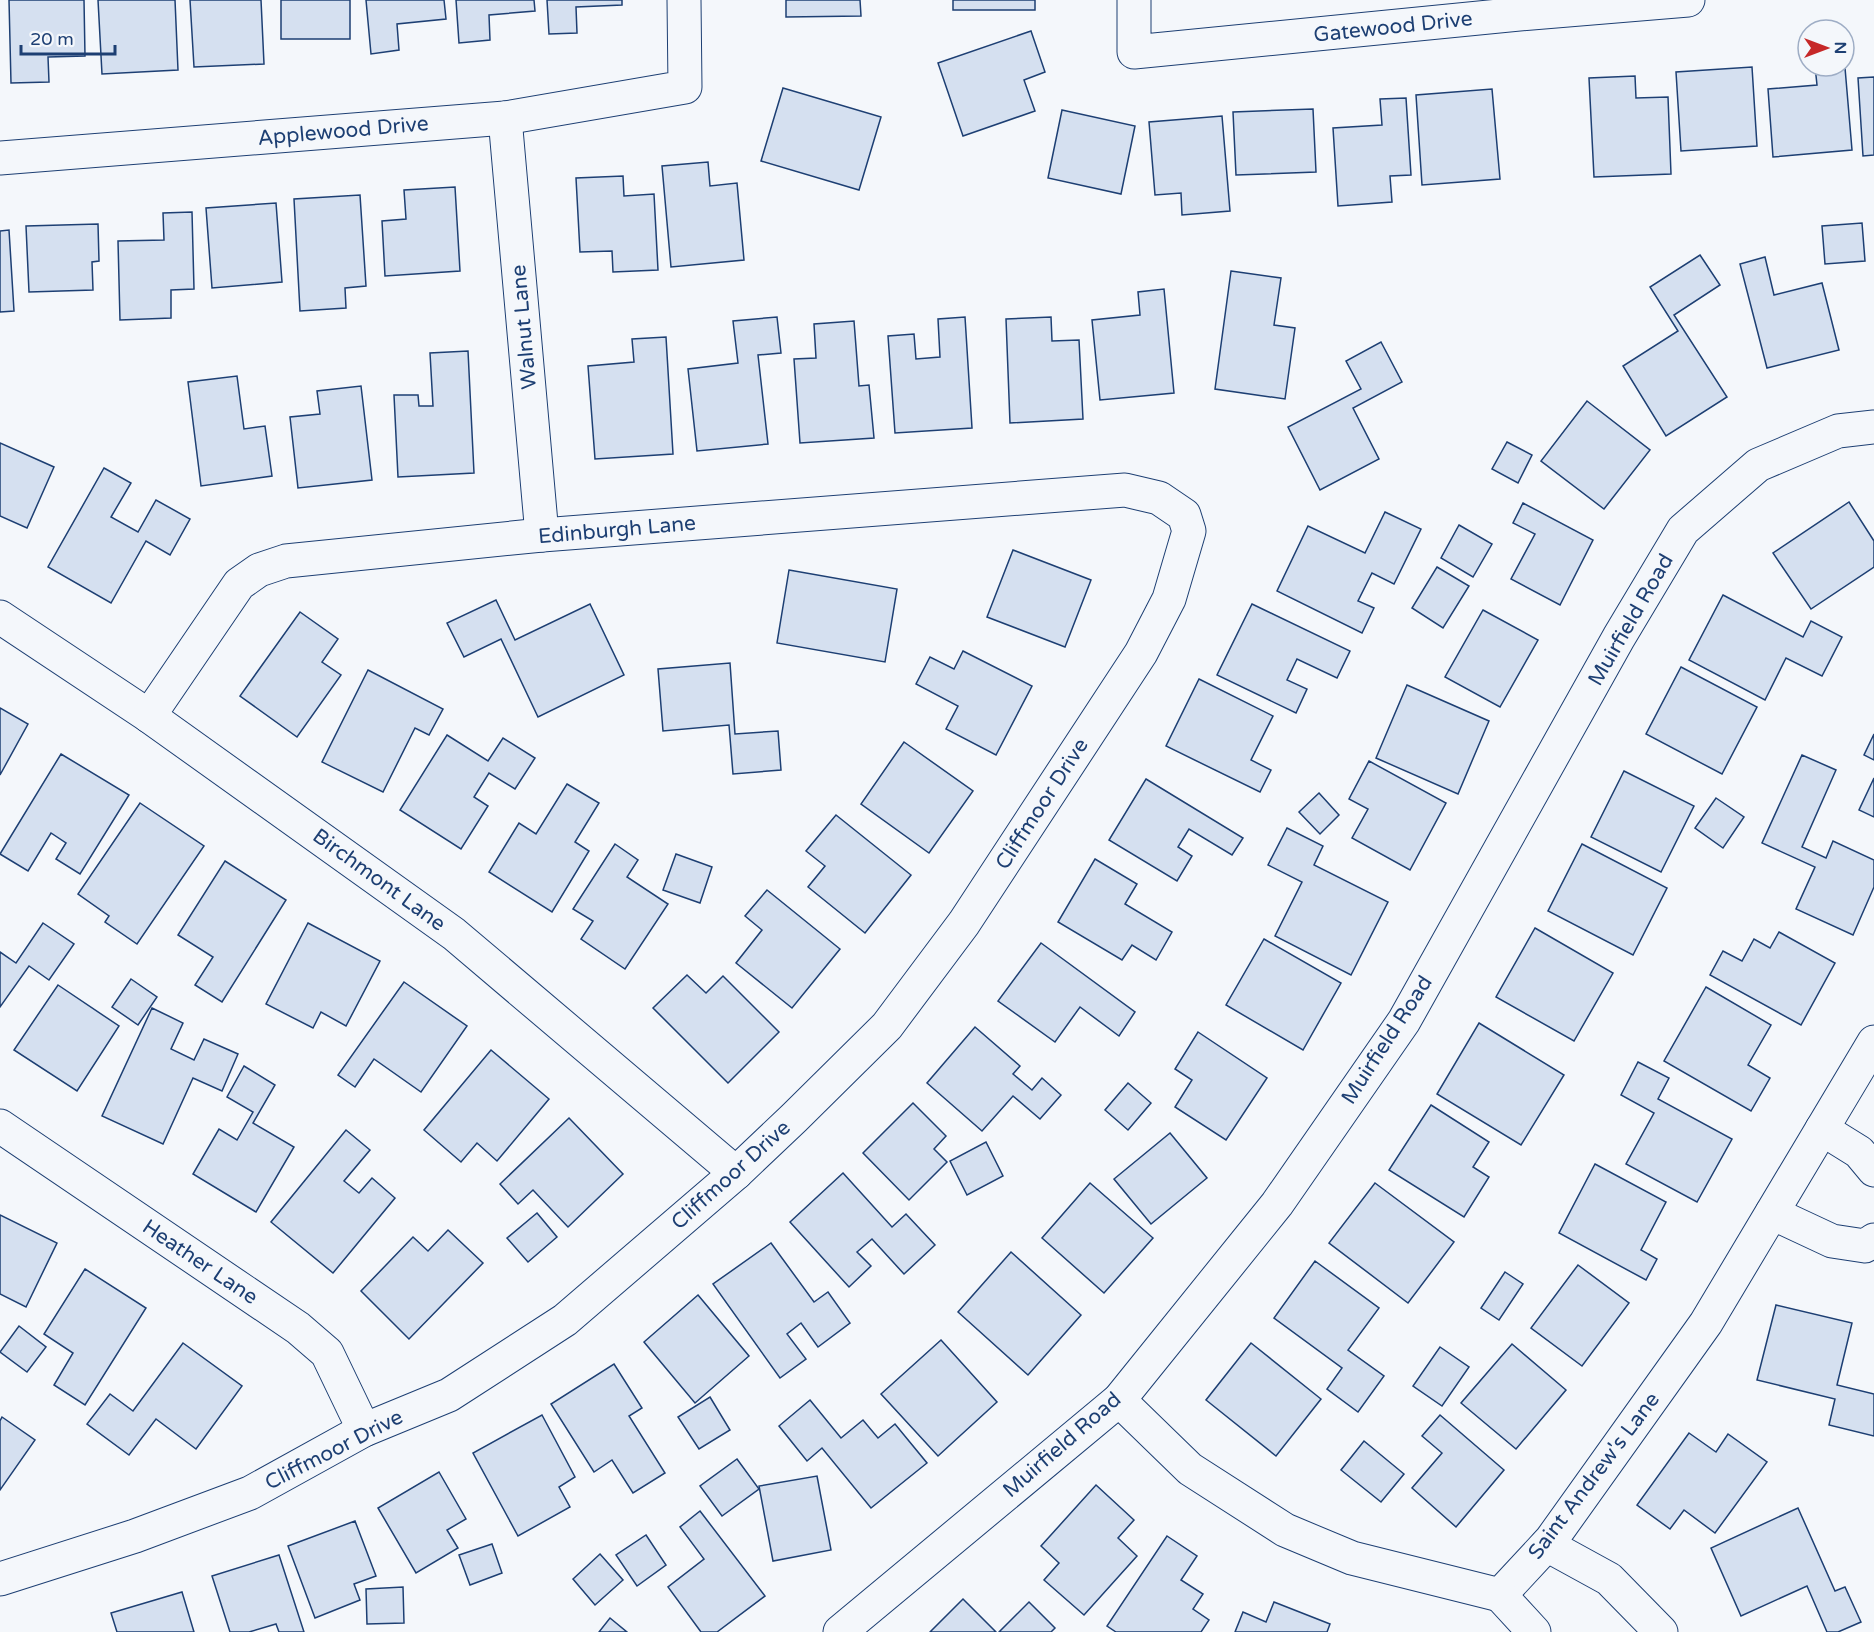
<svg xmlns="http://www.w3.org/2000/svg" width="1874" height="1632" font-family="'Varela Round',sans-serif">
<style>
.building{fill:#d5e0f0;stroke:#1d3f73;stroke-width:1.5}
.lines{fill:none;stroke-linecap:round;stroke-linejoin:round}
.minor-casing{stroke:#1d3f73;stroke-width:35}
.minor{stroke:#f4f7fb;stroke-width:33}
.labels{text-anchor:middle;dominant-baseline:central;stroke-width:4.5;stroke-linejoin:round;paint-order:stroke}
.street-label{font-size:21px;fill:#1d3f73;stroke:#f4f7fb}
</style>
<rect width="100%" height="100%" fill="#f4f7fb"/>
<g class="building">
<path d="M9 0H84L85 56 48 57 49 82 11 83Z"/>
<path d="M98 0H175L178 70 102 74Z"/>
<path d="M190 0H261L264 64 194 67Z"/>
<rect x="281" y="0" width="69" height="39"/>
<path d="M366 0H444L446 19 397 24 399 50 371 54Z"/>
<path d="M456 0H534L535 11 489 15 490 40 459 43Z"/>
<path d="M547 0H622V5L576 7 577 33 549 34Z"/>
<path d="M786 0H860L861 16 786 17Z"/>
<rect x="953" y="0" width="82" height="10"/>
<path d="M1031 31 1045 72 1024 80 1035 111 963 136 938 63Z"/>
<path d="M1844 56 1852 150 1773 157 1768 89 1817 85 1815 66H1844Z"/>
<path d="M1752 67 1757 146 1681 151 1676 72Z"/>
<path d="M1635 76 1636 98 1668 97 1671 174 1594 177 1589 78Z"/>
<path d="M1874 77V155L1863 156 1858 78Z"/>
<path d="M783 88 881 117 859 190 761 161Z"/>
<path d="M1492 89 1500 179 1422 185 1416 95Z"/>
<path d="M1406 98 1411 175 1390 176 1392 202 1338 206 1333 128 1382 125 1380 99Z"/>
<path d="M1313 109 1316 172 1236 175 1233 112Z"/>
<path d="M1062 110 1135 126 1121 194 1048 178Z"/>
<path d="M1222 116 1230 211 1182 215 1181 193 1155 195 1149 122Z"/>
<path d="M708 162 710 186 737 183 744 260 671 267 662 166Z"/>
<path d="M623 176 624 196 654 194 658 270 613 272 612 251 580 252 576 178Z"/>
<path d="M455 187 460 271 385 276 382 221 406 219 404 190Z"/>
<path d="M360 195 366 286 345 288 346 308 300 311 294 199Z"/>
<path d="M276 203 282 282 212 288 206 208Z"/>
<path d="M192 212 194 289 171 290V318L120 320 118 241 164 240 163 213Z"/>
<path d="M1862 223 1865 261 1825 264 1822 226Z"/>
<path d="M98 224 99 261 92 262 93 290 29 292 26 226Z"/>
<path d="M9 230 14 311 0 312V231Z"/>
<path d="M1700 255 1720 285 1674 315 1727 397 1666 436 1623 366 1678 331 1650 287Z"/>
<path d="M1765 257 1774 295 1822 283 1839 350 1767 368 1740 264Z"/>
<path d="M1231 271 1281 278 1274 325 1295 328 1285 399 1215 389Z"/>
<path d="M1164 289 1174 393 1100 400 1092 320 1140 315 1138 292Z"/>
<path d="M777 317 781 353 758 355 768 444 697 451 688 369 738 363 733 321Z"/>
<path d="M965 317 972 428 895 433 888 336 914 334 916 359 940 357 938 319Z"/>
<path d="M1051 317 1052 341 1079 340 1083 419 1010 423 1006 319Z"/>
<path d="M854 321 859 386 869 385 874 438 800 443 794 359 816 358 814 324Z"/>
<path d="M666 337 673 454 595 459 588 366 634 362 632 339Z"/>
<path d="M1381 342 1402 382 1353 408 1379 459 1320 490 1288 427 1361 389 1346 361Z"/>
<path d="M468 351 474 473 398 477 394 395H418L419 406H433L430 353Z"/>
<path d="M237 376 244 429 265 426 272 476 201 486 188 382Z"/>
<path d="M361 386 372 480 298 488 290 417 320 414 317 391Z"/>
<path d="M1587 401 1650 450 1604 509 1541 461Z"/>
<path d="M1507 442 1532 455 1518 483 1492 469Z"/>
<path d="M0 443 54 467 27 528 0 516Z"/>
<path d="M104 468 131 483 111 517 138 532 156 500 190 519 170 555 146 541 111 603 48 567Z"/>
<path d="M1849 502 1874 541V567L1811 609 1773 553Z"/>
<path d="M1523 503 1593 540 1560 605 1511 579 1535 534 1513 523Z"/>
<path d="M1385 512 1421 529 1394 584 1372 573 1358 601 1374 608 1362 633 1277 591 1308 526 1365 553Z"/>
<path d="M1459 525 1492 544 1473 577 1441 558Z"/>
<path d="M1013 550 1091 580 1065 647 987 617Z"/>
<path d="M1437 567 1469 586 1443 628 1412 608Z"/>
<path d="M789 570 897 589 885 662 777 643Z"/>
<path d="M1723 595 1803 637 1811 621 1842 637 1822 676 1786 658 1765 700 1689 660Z"/>
<path d="M496 600 515 640 590 604 624 675 538 717 501 639 464 657 447 623Z"/>
<path d="M1252 604 1350 651 1337 678 1297 659 1287 680 1307 689 1296 713 1217 675Z"/>
<path d="M1483 610 1538 640 1500 707 1445 677Z"/>
<path d="M300 612 338 639 322 662 341 675 297 737 240 696Z"/>
<path d="M963 651 1032 686 996 755 946 729 958 706 916 684 930 657 954 669Z"/>
<path d="M730 663 735 734 778 731 781 770 733 774 729 725 663 731 658 669Z"/>
<path d="M1681 667 1757 707 1722 774 1646 734Z"/>
<path d="M368 670 443 709 429 735 415 728 383 792 322 762Z"/>
<path d="M1199 679 1273 716 1251 760 1271 770 1260 792 1166 746Z"/>
<path d="M1407 685 1489 721 1458 794 1376 758Z"/>
<path d="M0 708 28 724 0 775Z"/>
<path d="M1874 734V760L1864 755Z"/>
<path d="M447 735 488 761 503 738 535 758 515 789 489 773 474 797 488 806 461 849 400 810Z"/>
<path d="M904 742 973 791 929 853 861 804Z"/>
<path d="M61 754 129 795 80 874 56 859 66 843 51 833 28 871 0 854Z"/>
<path d="M1802 755 1836 770 1802 847 1826 858 1833 841 1874 860V887L1853 935 1796 909 1815 867 1762 843Z"/>
<path d="M1369 761 1446 803 1410 870 1352 838 1368 809 1349 799Z"/>
<path d="M1624 771 1694 806 1661 872 1591 837Z"/>
<path d="M1874 778V817L1859 810Z"/>
<path d="M1146 779 1243 838 1232 855 1189 829 1178 847 1192 856 1177 881 1109 840Z"/>
<path d="M567 784 599 803 575 842 589 851 552 912 489 872 519 823 536 834Z"/>
<path d="M1319 793 1339 815 1320 834 1299 812Z"/>
<path d="M1716 798 1744 817 1723 848 1695 828Z"/>
<path d="M140 803 204 846 137 944 105 922 109 916 78 894Z"/>
<path d="M836 815 911 875 865 933 808 887 825 866 806 851Z"/>
<path d="M1287 828 1323 846 1314 865 1388 902 1351 975 1275 936 1302 882 1268 865Z"/>
<path d="M615 844 638 860 627 877 668 904 625 969 581 939 593 921 573 909Z"/>
<path d="M1582 844 1667 888 1633 955 1548 911Z"/>
<path d="M676 854 712 867 700 903 663 890Z"/>
<path d="M1095 859 1137 884 1125 904 1172 932 1156 960 1132 945 1122 960 1058 922Z"/>
<path d="M225 861 286 900 222 1002 195 985 213 957 178 935Z"/>
<path d="M767 890 840 949 792 1008 736 963 762 930 745 916Z"/>
<path d="M43 923 74 944 49 980 29 966 0 1007V952L16 963Z"/>
<path d="M308 923 380 961 346 1026 321 1012 313 1028 266 1004Z"/>
<path d="M1535 928 1613 973 1574 1041 1496 997Z"/>
<path d="M1779 932 1835 963 1801 1025 1710 975 1723 951 1742 961 1754 939 1770 948Z"/>
<path d="M1264 939 1341 983 1303 1050 1226 1005Z"/>
<path d="M1041 943 1135 1012 1119 1036 1080 1007 1055 1042 998 1001Z"/>
<path d="M687 975 706 993 723 976 779 1032 728 1083 653 1008Z"/>
<path d="M131 979 157 997 138 1025 112 1007Z"/>
<path d="M404 982 467 1026 421 1092 374 1059 355 1087 338 1075Z"/>
<path d="M58 985 119 1026 77 1091 14 1050Z"/>
<path d="M1706 987 1771 1025 1748 1065 1770 1078 1751 1111 1664 1061Z"/>
<path d="M152 1008 183 1023 171 1049 194 1060 204 1039 238 1054 222 1091 193 1078 163 1144 102 1116Z"/>
<path d="M1479 1023 1564 1075 1521 1145 1437 1094Z"/>
<path d="M975 1027 1020 1066 1013 1074 1032 1090 1042 1078 1061 1095 1040 1119 1013 1096 982 1131 927 1083Z"/>
<path d="M1198 1032 1267 1078 1226 1140 1175 1107 1192 1080 1175 1069Z"/>
<path d="M491 1050 549 1099 497 1161 477 1143 461 1162 424 1130Z"/>
<path d="M1638 1062 1669 1078 1658 1099 1732 1139 1697 1202 1626 1164 1654 1113 1621 1095Z"/>
<path d="M244 1066 275 1085 253 1123 294 1147 256 1212 193 1174 219 1129 237 1140 253 1112 227 1097Z"/>
<path d="M1128 1083 1151 1103 1128 1130 1105 1110Z"/>
<path d="M913 1103 946 1136 934 1149 947 1162 909 1200 863 1153Z"/>
<path d="M1431 1105 1489 1142 1473 1167 1489 1177 1464 1217 1389 1170Z"/>
<path d="M569 1118 623 1174 568 1227 533 1190 518 1204 500 1184Z"/>
<path d="M346 1130 370 1150 344 1181 359 1193 372 1178 395 1198 333 1273 271 1222Z"/>
<path d="M1170 1133 1207 1178 1151 1224 1114 1179Z"/>
<path d="M986 1142 1003 1176 967 1195 950 1161Z"/>
<path d="M1595 1164 1666 1202 1641 1250 1657 1259 1646 1280 1559 1233Z"/>
<path d="M843 1173 892 1227 906 1214 935 1245 904 1274 872 1239 857 1252 871 1266 849 1287 790 1222Z"/>
<path d="M1090 1183 1153 1238 1104 1293 1042 1238Z"/>
<path d="M1375 1183 1454 1242 1408 1303 1329 1243Z"/>
<path d="M537 1213 557 1237 528 1262 507 1238Z"/>
<path d="M0 1215 57 1243 26 1307 0 1294Z"/>
<path d="M448 1230 483 1263 409 1339 361 1291 413 1237 428 1251Z"/>
<path d="M771 1243 814 1302 828 1292 850 1323 818 1347 801 1323 787 1334 806 1359 780 1378 713 1284Z"/>
<path d="M1011 1252 1081 1315 1028 1375 958 1312Z"/>
<path d="M1315 1261 1379 1308 1348 1350 1384 1376 1358 1412 1327 1389 1342 1368 1274 1318Z"/>
<path d="M1578 1265 1629 1303 1582 1366 1531 1328Z"/>
<path d="M85 1269 146 1308 85 1405 54 1385 73 1353 44 1334Z"/>
<path d="M1505 1272 1523 1284 1499 1320 1481 1308Z"/>
<path d="M698 1295 749 1356 695 1403 644 1342Z"/>
<path d="M1776 1305 1852 1323 1837 1385 1874 1394V1436L1829 1425 1835 1399 1757 1380Z"/>
<path d="M19 1326 46 1347 27 1372 0 1352Z"/>
<path d="M941 1340 997 1402 938 1456 881 1394Z"/>
<path d="M183 1343 242 1386 196 1449 156 1419 129 1455 87 1424 110 1394 133 1411Z"/>
<path d="M1251 1343 1321 1399 1276 1456 1206 1400Z"/>
<path d="M1512 1344 1566 1390 1516 1449 1461 1403Z"/>
<path d="M1440 1347 1469 1367 1442 1406 1413 1386Z"/>
<path d="M614 1364 642 1408 629 1416 665 1473 633 1493 612 1460 594 1472 551 1404Z"/>
<path d="M710 1397 730 1430 699 1449 678 1417Z"/>
<path d="M810 1400 841 1438 863 1420 878 1438 895 1424 927 1463 871 1508 822 1448 807 1461 779 1426Z"/>
<path d="M542 1415 575 1477 559 1487 570 1507 518 1536 473 1453Z"/>
<path d="M1440 1415 1504 1470 1456 1527 1412 1488 1442 1453 1422 1436Z"/>
<path d="M2 1417 35 1440 0 1490V1421Z"/>
<path d="M1689 1433 1716 1452 1728 1434 1767 1462 1715 1533 1684 1510 1670 1529 1637 1505Z"/>
<path d="M1364 1441 1404 1474 1381 1502 1341 1470Z"/>
<path d="M737 1459 759 1489 722 1516 700 1486Z"/>
<path d="M439 1472 466 1519 447 1530 458 1548 416 1573 378 1508Z"/>
<path d="M817 1476 831 1550 773 1561 759 1486Z"/>
<path d="M1096 1485 1134 1520 1118 1538 1137 1556 1084 1615 1044 1580 1059 1563 1041 1546Z"/>
<path d="M1798 1508 1835 1591 1845 1587 1861 1622 1838 1632H1827L1807 1586 1741 1616 1711 1548Z"/>
<path d="M700 1511 765 1596 717 1632H701L668 1587 704 1559 680 1527Z"/>
<path d="M355 1521 376 1576 354 1584 360 1600 315 1618 288 1546Z"/>
<path d="M646 1535 666 1565 637 1586 616 1555Z"/>
<path d="M1167 1536 1197 1556 1181 1580 1203 1594 1193 1609 1209 1620 1201 1632H1116L1107 1626Z"/>
<path d="M492 1544 502 1573 470 1585 459 1555Z"/>
<path d="M600 1554 623 1580 595 1605 573 1579Z"/>
<path d="M279 1555 304 1632H279L276 1624 249 1632H230L212 1576Z"/>
<path d="M403 1587 404 1623 367 1624 366 1589Z"/>
<path d="M182 1592 194 1632H117L111 1613Z"/>
<path d="M963 1599 996 1632H930Z"/>
<path d="M1029 1602 1055 1628 1051 1632H999Z"/>
<path d="M1274 1602 1330 1624 1327 1632H1235L1243 1612 1266 1622Z"/>
<path d="M610 1618 627 1632H599Z"/>
</g>
<g class="lines">
<g class="minor-casing">
<g id="minor">
<path d="M1134 0V52L1519 14 1688 0"/>
<path d="M505 118 542 535"/>
<path d="M0 158 505 118 685 87 684 0"/>
<path d="M0 617 149 716 454 934 736 1173"/>
<path d="M0 1126 298 1328 327 1353 364 1430"/>
<path d="M1822 1129 1859 1152 1874 1170"/>
<path d="M1772 1213 1832 1241 1865 1246 1874 1240"/>
<path d="M1119 1400 1190 1469 1285 1530 1352 1558 1500 1595 1551 1540 1706 1323 1874 1042"/>
<path d="M1547 1545 1609 1579 1661 1632"/>
<path d="M0 1579 135 1536 250 1493 364 1430 449 1395 565 1320 736 1173 794 1118 887 1026 964 923 1141 653 1169 599 1189 531 1184 515 1159 498 1125 490 542 535 286 561 259 570 239 584 149 716"/>
<path d="M1500 1595 1534 1632"/>
<path d="M840 1632 1119 1400 1277 1204 1404 1021 1619 637 1683 530 1758 465 1838 431 1874 427"/>
</g>
</g>
<use href="#minor" class="minor"/>
</g>
<g class="labels">
<g class="street-label">
<text transform="translate(1393 27) rotate(-6)">Gatewood Drive</text>
<text transform="translate(343 131) rotate(-5)">Applewood Drive</text>
<text transform="translate(524 327) rotate(-95)">Walnut Lane</text>
<text transform="translate(617 530) rotate(-5)">Edinburgh Lane</text>
<text transform="translate(1631 620) rotate(-60)">Muirfield Road</text>
<text transform="translate(1042 804) rotate(-57)">Cliffmoor Drive</text>
<text transform="translate(379 880) rotate(36)">Birchmont Lane</text>
<text transform="translate(1387 1040) rotate(-57)">Muirfield Road</text>
<text transform="translate(731 1175) rotate(-42)">Cliffmoor Drive</text>
<text transform="translate(200 1262) rotate(34)">Heather Lane</text>
<text transform="translate(1062 1445) rotate(-41)">Muirfield Road</text>
<text transform="translate(334 1450) rotate(-27)">Cliffmoor Drive</text>
<text transform="translate(1594 1476) rotate(-53)">Saint Andrew's Lane</text>
</g>
</g>
<g transform="translate(1826 48) rotate(90)"><circle r="28" fill="#f4f7fb" stroke="#9eadc5" stroke-width="1.5"/>
<path d="M0-4.5L10 22L0 15L-10 22Z" fill="#c62828"/>
<text y="-9" font-size="16" font-weight="bold" text-anchor="middle" fill="#1d3f73">N</text>
</g>
<path d="M21 45v9h94v-9" fill="none" stroke="#1d3f73" stroke-width="3"/>
<text x="30" y="45" font-size="18" fill="#1d3f73" stroke="#f4f7fb" stroke-width="4.5" paint-order="stroke">20 m</text>
</svg>
